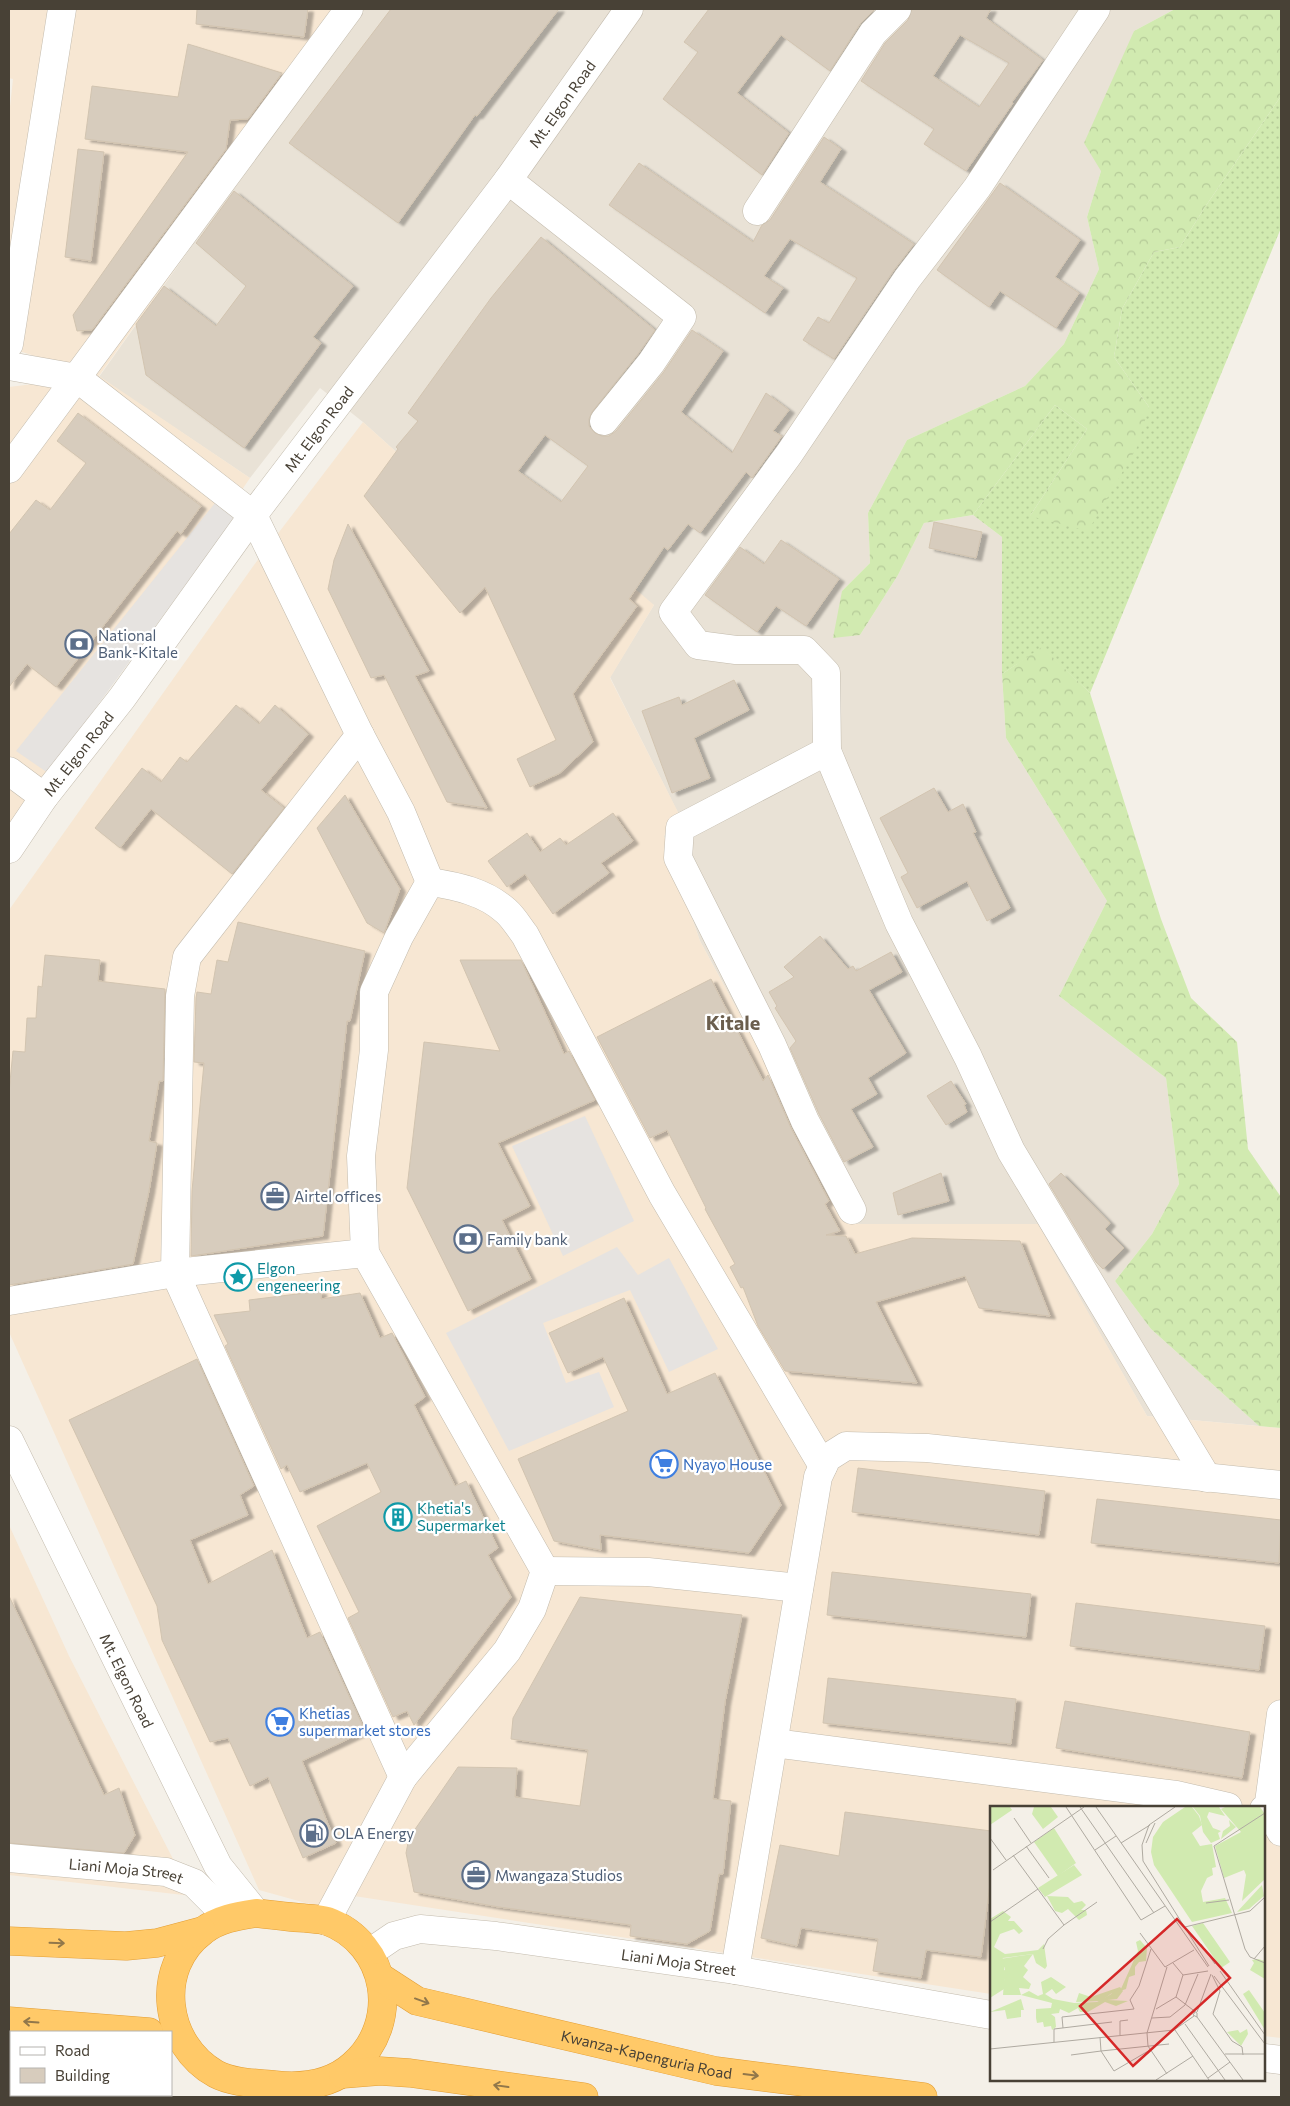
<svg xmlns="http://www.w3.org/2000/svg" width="1290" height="2106" font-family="Commissioner,sans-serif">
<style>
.residential{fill:#e9e2d6}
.commercial{fill:#f7e7d3}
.grass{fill:url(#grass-dots)}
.forest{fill:url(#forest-crowns)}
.parking{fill:#e6e3e0}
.building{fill:#d7ccbd;stroke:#d2c4b0;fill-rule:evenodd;filter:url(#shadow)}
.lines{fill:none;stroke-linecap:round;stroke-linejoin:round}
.minor-casing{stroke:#c3bbad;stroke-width:29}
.highway-casing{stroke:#e39e34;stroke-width:29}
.minor{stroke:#fff;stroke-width:28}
.highway{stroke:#ffc968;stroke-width:28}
.oneway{stroke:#91774a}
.labels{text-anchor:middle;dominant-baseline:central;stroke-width:4.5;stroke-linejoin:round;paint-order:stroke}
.street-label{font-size:15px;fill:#484136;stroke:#fff}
.service-label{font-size:15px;fill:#4e5e75;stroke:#fff;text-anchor:start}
.culture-label{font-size:15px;fill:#0d838f;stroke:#fff;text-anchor:start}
.shop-label{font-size:15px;fill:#366cbe;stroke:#fff;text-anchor:start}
.district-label{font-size:20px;font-weight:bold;fill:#6b5e4d;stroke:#fff}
.inset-road{fill:none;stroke:#afaaa1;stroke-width:1}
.view{fill:#d62828;fill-opacity:0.15;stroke:#d62828;stroke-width:2.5}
.inset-edge{fill:none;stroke:#484136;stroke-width:2.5}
</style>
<defs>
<pattern id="grass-dots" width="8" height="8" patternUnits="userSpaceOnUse" patternTransform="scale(1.25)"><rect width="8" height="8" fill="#d1eab0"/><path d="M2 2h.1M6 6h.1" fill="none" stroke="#b5ca98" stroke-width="1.8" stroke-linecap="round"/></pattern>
<pattern id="forest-crowns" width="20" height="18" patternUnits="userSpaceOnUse" patternTransform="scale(1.25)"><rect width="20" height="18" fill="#d1eab0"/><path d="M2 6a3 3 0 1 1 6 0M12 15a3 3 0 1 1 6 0" fill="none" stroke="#b5ca98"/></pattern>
<filter id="shadow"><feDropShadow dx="5.5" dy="3" stdDeviation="1" flood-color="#0004"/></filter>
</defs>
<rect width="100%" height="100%" fill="#f4f0e8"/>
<path class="residential" d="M360 9H1175L1134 31 1101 171 1087 217 1099 269 1064 344 1025 386 907 440 868 513 870 563 842 591 860 635 898 575 924 523 973 515 1002 537V674L1006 738 1107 901 1059 996 1166 1078 1179 1184 1152 1234 1115 1281 1151 1329 1259 1426 1147 1416 1037 1224H854L700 941 664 836 678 813 610 677 654 605 524 567 363 422 320 388 250 478 99 377Z"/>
<g class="commercial">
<path d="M9 9H360L99 376 250 478 42 785 9 828V387L98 376 19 351 9 350V116L13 79 9 78Z"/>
<path d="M363 422 524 567 557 522 654 605 610 678 679 814 664 836 700 941 854 1224H1038L1147 1416 1281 1428V2038L1264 2036V1807H991V1994L354 1896 313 1905 259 1890 9 1332V910L254 565Z"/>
<path d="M9 1525 69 1656 192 1896 9 1875Z"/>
</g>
<path class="grass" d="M1281 96V228L1090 693 1042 648 1002 674V537L973 515 1055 405 1087 429 1030 516 1149 407 1114 357 1122 309 1154 252 1180 247 1205 207Z"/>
<g class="forest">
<path d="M1175 9H1281V96L1205 207 1180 247 1154 252 1122 309 1114 357 1149 407 1137 447 1088 531 1030 516 1087 429 1055 405 973 515 924 523 898 575 860 635 833 638 842 591 870 563 868 513 907 440 1025 386 1064 344 1099 269 1087 217 1101 171 1084 143 1134 31Z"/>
<path d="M1042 647 1090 693 1161 919 1191 998 1237 1042 1248 1149 1281 1197V1428L1259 1426 1151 1329 1115 1281 1152 1234 1179 1184 1166 1078 1059 996 1107 901 1006 738 1002 674Z"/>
</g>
<g class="parking">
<path d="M215 503 235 517 48 773 16 751Z"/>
<path d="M585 1116 634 1221 563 1256 512 1146Z"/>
<path d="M617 1247 638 1275 669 1258 718 1349 669 1372 630 1290 543 1323 566 1383 599 1372 614 1407 509 1451 446 1333Z"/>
</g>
<g class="building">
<path d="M197 9H308L304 37 196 24Z"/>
<path d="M391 9H559L477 116 475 115 398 223 289 143Z"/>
<path d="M709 9H875L860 24 830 71 781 35 737 93 789 133 762 175 663 99 698 52 684 42Z"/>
<path d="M912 9H991L986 18 1043 60 1012 102 1013 103 966 171 924 144 934 129 861 81 885 43 908 20ZM960 35 1009 63 979 107 933 76Z"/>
<path d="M188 44 282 73 248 119 230 120 226 149 92 330 77 331 73 315 188 152 85 139 92 86 178 97Z"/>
<path d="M824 137 841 149 820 182 914 244 894 270 834 359 803 340 818 317 829 323 857 278 790 239 764 276 783 288 765 313 609 205 639 163 753 242 762 225 770 220Z"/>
<path d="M78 149 104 152 91 261 65 257Z"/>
<path d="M1000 183 1080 240 1055 277 1079 293 1056 328 1000 291 989 307 937 270Z"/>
<path d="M234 191 353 286 313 337 321 343 244 448 146 375 136 324 164 286 216 326 246 286 196 243Z"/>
<path d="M541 237 655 330 638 354 592 412 589 419V426L595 433 602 436H609L616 431 663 373 692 330 723 351 681 412 732 453 766 393 789 410 773 431 782 436 752 478 746 472 700 533 688 524 668 550 664 547 629 599 637 606 573 694 593 742 560 773 530 787 517 759 556 740 485 587 460 613 364 496 398 449 396 447 418 421 408 413 491 298ZM545 435 588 466 561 502 518 471Z"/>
<path d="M78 413 201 506 181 534 177 531 56 687 27 664 9 687V534L36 500 50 510 86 463 57 441Z"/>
<path d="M934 522 982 532 976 558 929 548Z"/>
<path d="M348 524 429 671 415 676 487 808 447 802 384 675 371 678 328 589 334 560Z"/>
<path d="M781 540 839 579 806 626 776 606 757 632 705 595 740 547 764 564Z"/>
<path d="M734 680 749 710 694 738 710 778 672 793 642 711 679 697 682 705Z"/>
<path d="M236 705 259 724 275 705 308 734 261 790 284 808 232 874 151 809 120 848 95 828 142 768 161 782 180 757 187 762Z"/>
<path d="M934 788 948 812 963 804 976 832 973 833 1010 908 987 921 967 881 917 908 901 877 908 873 880 818Z"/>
<path d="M345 795 400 889 384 933 367 923 317 828Z"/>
<path d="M613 813 633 841 601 863 609 873 553 914 525 874 507 887 488 861 527 833 540 852 560 838 566 845Z"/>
<path d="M238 922 365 951 350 1021H347L323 1236 191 1256 192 1191 204 1063 194 1062 196 998 197 992 211 994 217 960 228 962Z"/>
<path d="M820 936 848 969 853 966 856 971 891 952 902 972 869 990 906 1053 868 1078 877 1094 851 1109 873 1147 844 1162 819 1114 790 1048 796 1041 775 1008 777 1006 769 992 794 977 784 967Z"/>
<path d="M45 955 100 960 98 981 165 989 163 1081H159L149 1141 157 1143 149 1191 133 1264 9 1285V1092L13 1051 25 1052 27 1018H36L38 986 42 987Z"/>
<path d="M460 960H521L564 1054 569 1051 595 1100 498 1143 530 1206 502 1220 531 1279 468 1311 407 1188 424 1042 500 1051Z"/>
<path d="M711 979 763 1081 768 1075 791 1128 829 1201 825 1204 840 1231 826 1235 846 1236 855 1254 912 1238 1020 1241 1050 1316 979 1308 965 1276 876 1302 917 1383 785 1371 758 1326 743 1287 741 1288 730 1267 735 1264 705 1209 706 1208 667 1130 650 1138 597 1037Z"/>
<path d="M951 1081 966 1104 964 1105 967 1112 946 1125 927 1096Z"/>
<path d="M941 1173 949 1201 898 1215 893 1193Z"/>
<path d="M1061 1173 1110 1223 1105 1229 1124 1248 1103 1269 1096 1262 1049 1184Z"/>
<path d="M321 1291V1299L360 1293 380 1338 392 1333 425 1397 414 1405 455 1486 466 1481 498 1548 488 1555 511 1597 414 1725 407 1711 393 1717 348 1618 359 1612 317 1526 381 1492 367 1463 300 1492 287 1465 281 1469 225 1346 228 1344 214 1315 250 1311 249 1300Z"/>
<path d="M624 1298 667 1394 715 1373 781 1505 749 1553 600 1535 601 1550 554 1541 518 1459 628 1411 603 1357 568 1373 549 1333Z"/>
<path d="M197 1359 254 1486 240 1495 248 1515 190 1540 208 1584 272 1550 307 1638 320 1632 365 1731 302 1761 336 1843 303 1858 268 1777 250 1786 228 1738 210 1742 162 1640 157 1606 69 1420Z"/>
<path d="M858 1468 1045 1491 1039 1535 852 1512Z"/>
<path d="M1097 1499 1281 1520 1279 1563 1091 1543Z"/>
<path d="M832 1572 1031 1594 1026 1637 827 1615Z"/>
<path d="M9 1596 104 1795 119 1788 135 1835 124 1853 9 1843Z"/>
<path d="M580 1597 742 1615 725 1702 713 1799 731 1801 723 1874H719L710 1931 687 1944 630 1936 631 1925 499 1907 414 1892 406 1853 409 1838 458 1767 517 1768 515 1797 580 1806 588 1750 511 1739 513 1718Z"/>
<path d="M1076 1603 1265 1626 1259 1670 1070 1646Z"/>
<path d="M828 1678 1016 1699 1011 1744 823 1723Z"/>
<path d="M1065 1701 1250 1732 1242 1778 1056 1748Z"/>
<path d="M845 1812 991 1831V1876L981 1957 926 1950 921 1978 873 1971 878 1939 801 1928 797 1946 761 1938 780 1845 839 1856Z"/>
</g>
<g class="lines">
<g class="minor-casing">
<g id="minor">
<path d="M1096 9 977 188 907 279 789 454 673 612 698 645 736 650H804L826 673 827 751 899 923 968 1057 1011 1151 1207 1478"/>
<path d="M508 180 682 317 651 363 604 421"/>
<path d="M757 211 873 33 897 9"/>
<path d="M9 344 62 9"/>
<path d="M9 366 77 378 253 515 360 735 401 812 430 882"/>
<path d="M9 469 349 9"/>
<path d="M360 735 187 957 180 996 175 1273 403 1777"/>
<path d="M827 751 680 828 678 858 772 1045 805 1121 852 1210"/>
<path d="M9 771 44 797"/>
<path id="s1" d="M9 849 44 797 122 698 253 515 508 180 629 9"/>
<path d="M430 882C457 886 485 892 506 911 513 917 519 927 525 935L662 1194 823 1466"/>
<path d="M9 1301 175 1273 365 1253"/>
<path id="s2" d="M9 1440 218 1866 256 1913"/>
<path d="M545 1571 648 1572 799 1588"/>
<path d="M774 1743 1176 1795 1228 1807"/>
<path d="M1264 1809 1268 1810 1281 1714"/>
<path d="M1268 1810 1281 1832"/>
<path id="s3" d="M9 1858 166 1872 194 1883 228 1917"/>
<path d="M326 1921 403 1777 507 1651 532 1609 545 1571 365 1253 361 1156 374 1050V992L399 937 430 882"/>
<path id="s4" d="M369 1953 394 1936 420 1929 496 1936 735 1970 991 2015"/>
<path d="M735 1970 818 1477 827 1458 846 1446 927 1448 1281 1485"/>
<path d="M1264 2058 1281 2060"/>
</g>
</g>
<g class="highway-casing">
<g id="highway">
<path d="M256 1913C272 1915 288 1917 304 1918 311 1919 320 1919 327 1921 389 1944 401 2023 353 2065 331 2085 303 2088 275 2085 256 2083 233 2083 216 2074 164 2045 153 1968 203 1931 218 1919 237 1916 256 1913Z"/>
<path d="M9 1941 126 1946 157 1943 202 1931"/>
<path id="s5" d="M380 1977 417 2001 716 2071 923 2097"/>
<path d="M9 2021 149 2032"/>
<path d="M343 2074 380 2071 410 2073 584 2097"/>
</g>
</g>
<use href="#minor" class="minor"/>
<use href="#highway" class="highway"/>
</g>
<defs><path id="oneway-shaft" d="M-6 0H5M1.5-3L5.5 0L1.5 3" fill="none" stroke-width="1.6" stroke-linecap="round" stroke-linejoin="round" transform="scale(1.25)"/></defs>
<g class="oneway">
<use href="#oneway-shaft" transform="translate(57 1943) rotate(2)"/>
<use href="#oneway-shaft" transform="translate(422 2001) rotate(20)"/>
<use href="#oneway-shaft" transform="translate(31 2022) rotate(-176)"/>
<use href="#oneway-shaft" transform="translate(751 2075) rotate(7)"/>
<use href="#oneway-shaft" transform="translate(501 2086) rotate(-172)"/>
</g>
<defs>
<g id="bank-ring" transform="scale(1.4375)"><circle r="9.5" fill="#fff" stroke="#5c6f8a" stroke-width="1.5"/><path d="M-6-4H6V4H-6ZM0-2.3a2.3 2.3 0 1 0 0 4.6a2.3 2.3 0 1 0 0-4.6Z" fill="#5c6f8a"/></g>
<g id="office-ring" transform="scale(1.4375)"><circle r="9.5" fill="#fff" stroke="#5c6f8a" stroke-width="1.5"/><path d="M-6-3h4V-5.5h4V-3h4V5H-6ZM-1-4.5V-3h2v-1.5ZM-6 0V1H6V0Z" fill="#5c6f8a"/></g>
<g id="sight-ring" transform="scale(1.4375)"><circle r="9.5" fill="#fff" stroke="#0f9aa8" stroke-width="1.5"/><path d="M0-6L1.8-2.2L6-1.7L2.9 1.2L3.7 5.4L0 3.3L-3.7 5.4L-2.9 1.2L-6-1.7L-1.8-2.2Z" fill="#0f9aa8"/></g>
<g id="supermarket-ring" transform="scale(1.4375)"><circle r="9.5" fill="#fff" stroke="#3f7fe0" stroke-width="1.5"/><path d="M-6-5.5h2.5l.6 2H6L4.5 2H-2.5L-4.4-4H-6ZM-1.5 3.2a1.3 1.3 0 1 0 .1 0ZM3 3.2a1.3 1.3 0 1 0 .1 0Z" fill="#3f7fe0"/></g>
<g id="building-ring" transform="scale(1.4375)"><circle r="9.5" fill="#fff" stroke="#0f9aa8" stroke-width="1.5"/><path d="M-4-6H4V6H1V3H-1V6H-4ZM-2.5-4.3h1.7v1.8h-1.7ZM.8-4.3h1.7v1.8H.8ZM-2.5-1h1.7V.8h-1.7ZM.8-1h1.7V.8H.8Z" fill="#0f9aa8"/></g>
<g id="fuel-ring" transform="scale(1.4375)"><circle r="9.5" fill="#fff" stroke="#5c6f8a" stroke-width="1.5"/><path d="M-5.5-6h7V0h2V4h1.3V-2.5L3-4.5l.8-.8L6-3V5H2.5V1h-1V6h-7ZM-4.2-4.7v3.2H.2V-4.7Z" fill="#5c6f8a"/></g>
</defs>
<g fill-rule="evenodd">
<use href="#bank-ring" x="79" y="644"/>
<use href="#office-ring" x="275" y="1196"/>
<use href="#bank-ring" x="468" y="1239"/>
<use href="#sight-ring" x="238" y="1277"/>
<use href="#supermarket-ring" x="664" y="1464"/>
<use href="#building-ring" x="398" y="1517"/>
<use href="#supermarket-ring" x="280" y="1722"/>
<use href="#fuel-ring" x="314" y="1833"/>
<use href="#office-ring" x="476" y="1875"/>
</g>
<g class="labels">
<g class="street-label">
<text stroke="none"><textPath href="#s1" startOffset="928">Mt. Elgon Road</textPath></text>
<text stroke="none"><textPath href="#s1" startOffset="522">Mt. Elgon Road</textPath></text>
<text stroke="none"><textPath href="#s1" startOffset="118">Mt. Elgon Road</textPath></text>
<text stroke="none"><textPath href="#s2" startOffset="268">Mt. Elgon Road</textPath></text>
<text stroke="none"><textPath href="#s3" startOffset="118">Liani Moja Street</textPath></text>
<text stroke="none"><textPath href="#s4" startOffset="318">Liani Moja Street</textPath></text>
<text stroke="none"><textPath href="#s5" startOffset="280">Kwanza-Kapenguria Road</textPath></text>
</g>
<g class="service-label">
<text x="98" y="635">National<tspan x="98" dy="17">Bank-Kitale</tspan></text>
<text x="294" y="1196">Airtel offices</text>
<text x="487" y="1239">Family bank</text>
<text x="333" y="1833">OLA Energy</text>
<text x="495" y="1875">Mwangaza Studios</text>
</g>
<g class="culture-label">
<text x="257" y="1268">Elgon<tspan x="257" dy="17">engeneering</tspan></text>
<text x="417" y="1508">Khetia's<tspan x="417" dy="17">Supermarket</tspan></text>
</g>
<g class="shop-label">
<text x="683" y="1464">Nyayo House</text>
<text x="299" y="1713">Khetias<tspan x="299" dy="17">supermarket stores</tspan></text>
</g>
<g class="district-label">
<text x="733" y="1022">Kitale</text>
</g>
</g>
<g transform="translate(990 1806)">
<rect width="275" height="275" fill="#f4f0e8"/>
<path d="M195 1H202L209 10 212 19 202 27 210 40 222 38 226 61 222 62 223 69 217 72 211 85 213 96 235 92 242 107 202 116 164 59 161 46 163 31 173 16ZM235 1H270L275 8V73L252 95 256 69 254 64 234 72 225 40 251 26 231 3ZM84 59 92 69 55 91 48 82ZM272 79 274 90 259 103 247 106ZM213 117 240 156 231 162 202 120ZM43 148 34 160 38 164 33 171 41 178 39 183 29 182 31 189H13L15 161H8L10 153ZM268 153 275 155V173L260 164 264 157 262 154ZM130 181 133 185 127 193 118 194 122 187 111 195 86 196 89 187 101 191ZM259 184 275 207V224L253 188ZM31 193 34 204H31V211L17 213 15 204 0 206Z" fill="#d1eab0"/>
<path d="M203 1H229L235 10 219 6 217 11 223 22 231 25 228 27 230 33 221 37 213 26 210 10ZM239 14 246 21 231 33 233 25 240 20ZM57 90 78 91 84 97 92 95 96 99 91 104H96L97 109 89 114 78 103 72 107 65 105ZM13 105 21 111 18 115H24L33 125 29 128 24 123 10 128 4 141 15 148 48 144 54 138 57 160 55 163 46 157 43 148 13 152 9 161 15 160 14 164 20 166 14 174V183L0 192V113ZM150 134 157 142 156 155 149 156 145 161V169L139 171 136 183 130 185 148 145 146 136ZM61 171 76 181 66 188 62 183 55 188 63 193 84 197 107 196 123 187 124 191 118 194 138 195 126 200 115 196 98 206H90L88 202 79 207 70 203 69 207 61 208 65 211 66 221 62 224 61 220 54 221 53 216 47 217 46 212V203L61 202 62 197 31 189 39 185 48 190 53 188 51 176ZM257 223 258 228 251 240 237 226 248 224 250 227Z" fill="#d1eab0"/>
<path d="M0 1H20L22 4 0 19ZM44 1H61L68 11 53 23 42 8ZM64 22 86 57 68 70 44 36Z" fill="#d1eab0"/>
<path class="inset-road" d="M76 1 151 114 175 100M90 1 164 107M106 1 218 161M185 1 159 19 152 39 153 55 219 160M275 7 224 40 255 143 260 151 275 157M24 12 41 37M0 32 16 54M131 37 160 19M156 37 165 17M36 40 59 72M105 44 126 30M23 49 74 119 107 96M3 64 94 1M216 97 239 94M0 116 48 83M195 121 260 105 275 91M174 126 185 115M150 127 175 161 204 144M211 138 225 158M53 143 58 133 74 119M264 153 275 140M183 157 193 169M230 165 275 229M222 169 230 185 223 208 242 235 252 241 253 249M224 170 275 238M186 191 207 207V211L203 209 205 206M166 203 186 191 193 169 218 165M207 206 221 168M207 211 253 274M162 212 180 211 195 199 208 168M195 218 235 274M73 222 72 211 144 203 140 194 149 180 161 143M185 224 219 274M130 229V215L138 214M110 231 111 245 179 238M64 236V223L122 216M0 243 184 224 204 210M235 248H275M81 249 111 245 124 265 160 244M177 268 158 240 157 227 177 161M218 272 240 256M166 274 203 250"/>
<path class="view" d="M187 113 240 172 143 260 90 200Z"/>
<rect width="275" height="275" class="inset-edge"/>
</g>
<rect width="1290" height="2106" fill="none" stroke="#484136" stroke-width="20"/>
<rect x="10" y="2031" width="162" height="65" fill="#ffffff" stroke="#b6b3af"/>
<rect x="20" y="2047" width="25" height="8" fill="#ffffff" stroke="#b6b3af"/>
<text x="55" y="2056" font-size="15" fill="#484136">Road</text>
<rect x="20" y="2068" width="25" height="15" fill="#d7ccbd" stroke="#b6b3af"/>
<text x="55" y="2081" font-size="15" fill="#484136">Building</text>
</svg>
